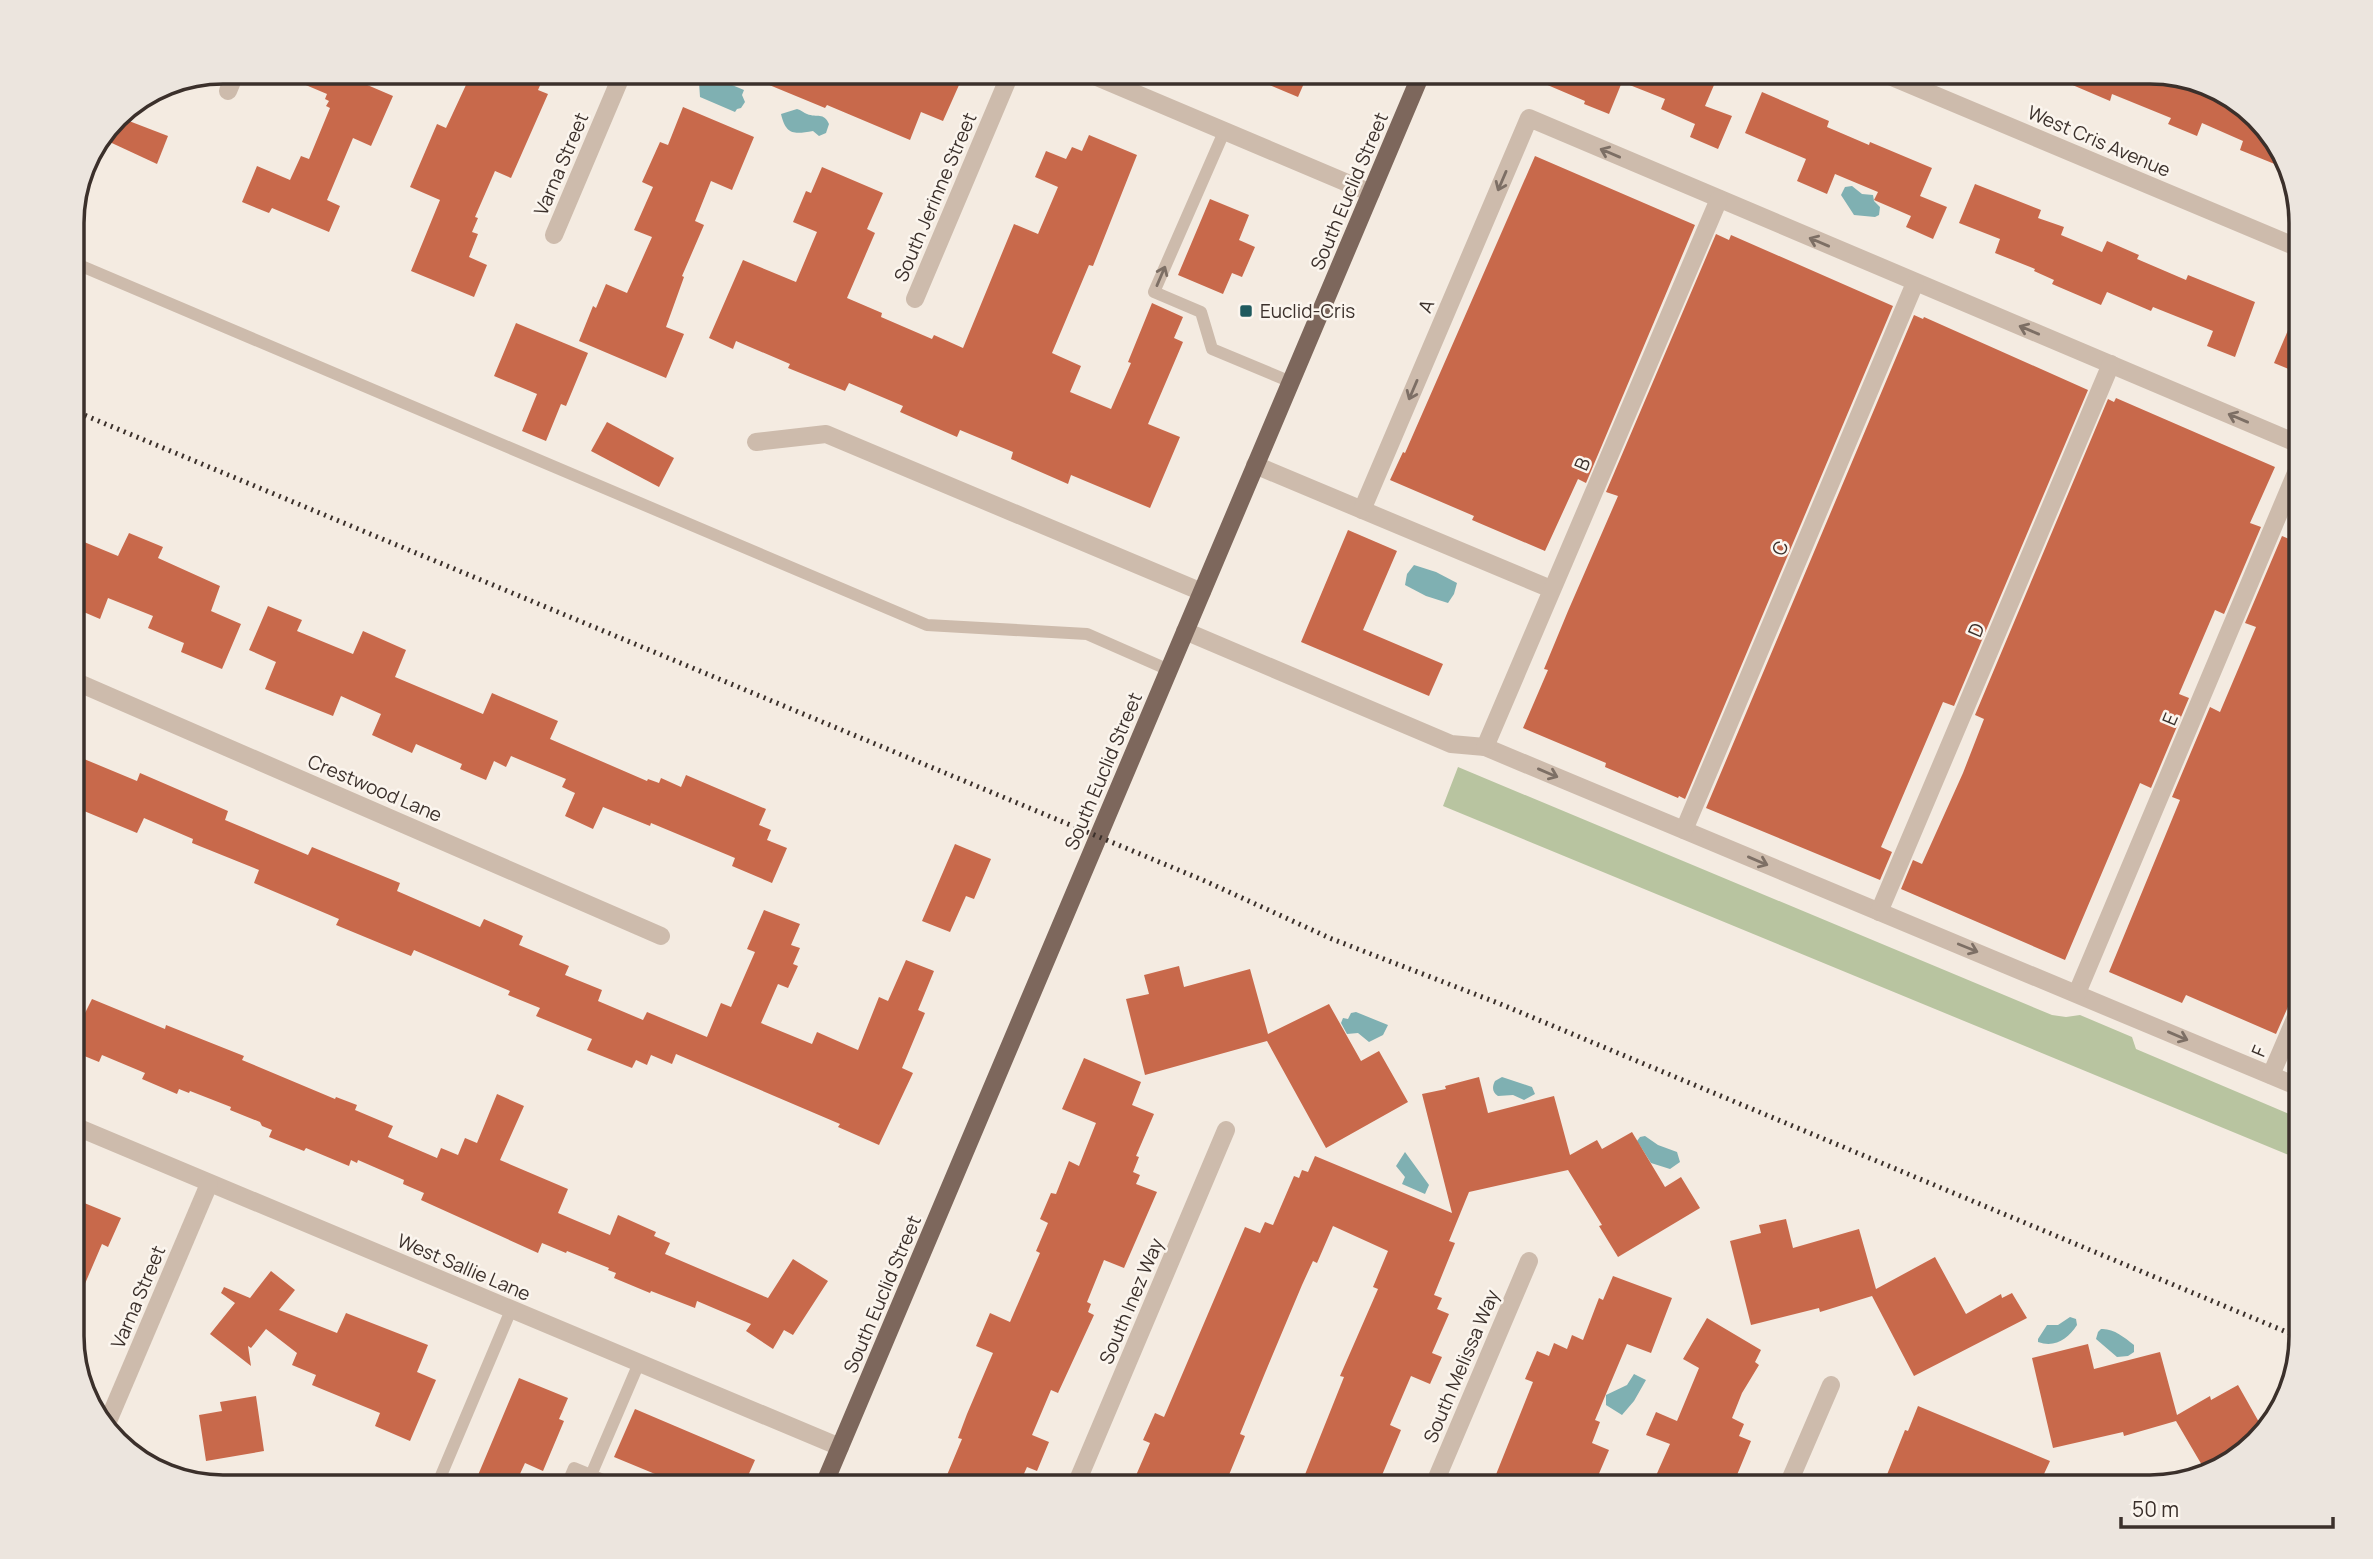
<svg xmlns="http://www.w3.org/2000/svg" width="2373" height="1559" font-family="Manrope,sans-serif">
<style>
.green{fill:#b8c4a0}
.water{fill:#7fb0b2}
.building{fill:#c8694b}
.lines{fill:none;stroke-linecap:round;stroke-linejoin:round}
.service{stroke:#cdbbac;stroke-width:12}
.minor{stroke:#cdbbac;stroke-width:18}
.primary{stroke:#7d675c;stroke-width:18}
.rail{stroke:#3b302b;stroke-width:5;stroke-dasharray:2 5;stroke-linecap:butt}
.oneway{stroke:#7d6f65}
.poi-dot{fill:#1f5a5e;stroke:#fbf5ee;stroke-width:2.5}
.labels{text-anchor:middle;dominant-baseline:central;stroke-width:5;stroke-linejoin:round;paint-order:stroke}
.street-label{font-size:19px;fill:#3b302b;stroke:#fbf5ee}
.poi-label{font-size:19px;fill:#3b302b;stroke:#fbf5ee;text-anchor:start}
.rim{fill:none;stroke:#3b302b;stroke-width:3.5}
</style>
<rect width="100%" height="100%" fill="#f4ebe1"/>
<path class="green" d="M1458 767 2052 1015 2066 1017 2080 1015 2132 1037 2136 1049 2301 1119V1160L1443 806Z"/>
<g class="water">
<path d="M709 75 721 80 726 77H730L732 85 744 90 742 95 745 102 741 108 737 109 735 112 700 97 699 82 707 79Z"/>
<path d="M797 109C801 110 804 113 807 114 817 118 824 112 829 124L826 133 819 136 813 131C795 134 786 136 781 114Z"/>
<path d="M1852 186 1862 194 1873 195 1874 201 1880 207 1879 215 1875 217 1854 215 1841 195 1845 187Z"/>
<path d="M2294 379H2301V405C2293 400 2287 393 2289 384Z"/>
<path d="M1414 565 1436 572 1457 583 1454 594 1448 603 1426 596 1405 585 1407 574Z"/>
<path d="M1356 1012 1388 1025 1383 1035 1369 1042 1358 1033 1347 1034 1341 1023 1343 1018 1348 1019 1351 1013Z"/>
<path d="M1502 1077 1532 1087 1535 1094 1524 1100 1513 1095 1498 1096C1492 1092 1492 1087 1495 1081Z"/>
<path d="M1645 1136 1658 1145 1677 1152 1680 1162 1670 1169 1651 1163 1637 1141 1640 1137Z"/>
<path d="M1405 1152 1429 1185 1425 1194 1402 1184 1405 1177 1396 1166Z"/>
<path d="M2070 1317 2076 1319 2077 1325C2068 1339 2055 1348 2038 1342V1339L2047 1325H2058Z"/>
<path d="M2101 1329C2113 1328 2124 1337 2134 1345V1352L2128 1356 2117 1357 2096 1339 2098 1332Z"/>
<path d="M1634 1374 1646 1380 1634 1401 1622 1415 1606 1405V1395L1627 1385Z"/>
</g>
<g class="building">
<path d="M275 72H337L393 96 371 146 353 138 327 200 340 206 329 232 272 208 269 213 242 202 257 166 290 180 301 156 309 159 330 108 326 106 329 101 325 99 327 94Z"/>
<path d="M472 72H546L538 90 548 94 511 178 495 171 475 217 478 218 472 232 478 234 469 257 487 265 474 297 411 271 440 200 410 187 437 124 446 128Z"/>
<path d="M738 72H928L959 85 943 121 921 112 910 140 827 105 825 108Z"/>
<path d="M1239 72H1309L1298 97Z"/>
<path d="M1517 72H1703L1717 78 1705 106 1732 116 1718 149 1690 137 1695 124 1661 109 1665 99 1622 82 1609 114 1584 104 1585 101Z"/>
<path d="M2042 72H2150L2231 96 2281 148 2287 169 2240 150 2243 141 2202 123 2197 136 2168 124 2171 118 2112 94 2110 101Z"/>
<path d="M1762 92 1829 121 1827 127 1869 145 1870 142 1932 168 1920 196 1947 207 1933 239 1906 227 1911 216 1874 200 1878 192 1835 174 1827 194 1797 181 1806 159 1745 133Z"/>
<path d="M683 107 754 137 732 190 711 181 695 221 704 225 682 276 684 277 666 327 684 334 666 378 579 341 593 306 596 308 606 284 627 293 652 237 634 230 653 187 642 182 660 142 668 145Z"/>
<path d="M116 116 168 136 157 164 101 138Z"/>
<path d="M1089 135 1137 155 1093 266 1089 265 1052 353 1081 366 1070 392 1111 409 1131 363 1128 362 1152 303 1183 317 1174 338 1183 342 1148 424 1180 437 1150 508 1071 475 1068 484 1011 459 1013 452 960 430 957 437 900 412 903 406 849 383 845 391 788 368 790 364 736 341 733 349 709 338 743 260 796 282 817 232 793 222 806 191 811 193 822 167 883 193 867 229 875 233 847 298 882 313 881 317 932 339 934 335 963 348 1014 224 1038 234 1058 187 1035 177 1046 151 1066 159 1072 147 1082 151Z"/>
<path d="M1535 156 1695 225 1586 483 1578 479 1545 551 1472 520 1474 516 1390 480 1403 452 1405 453Z"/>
<path d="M1975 184 2041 210 2038 218 2064 227 2061 235 2102 252 2107 241 2139 255 2137 259 2186 280 2188 275 2255 302 2235 357 2207 346 2213 331 2153 307 2151 311 2107 292 2101 305 2052 284 2054 280 2034 271 2035 269 1995 253 2000 239 1959 223Z"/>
<path d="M1210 199 1249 215 1239 240 1255 247 1242 277 1232 273 1223 294 1178 275Z"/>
<path d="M1716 234 1729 240 1731 235 1893 306 1685 799 1679 796 1678 798 1605 767 1606 763 1523 728 1548 670 1544 669 1568 611 1618 496 1606 492Z"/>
<path d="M2301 300V374L2274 363Z"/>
<path d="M1914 315 1923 319 1924 317 2088 390 1954 706 1943 702 1881 847 1892 852 1880 880 1706 808Z"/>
<path d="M516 323 588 353 566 406 561 404 546 441 522 431 537 394 494 376Z"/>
<path d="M2116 398 2275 467 2250 523 2261 527 2224 614 2215 610 2179 694 2189 698 2151 788 2140 783 2065 960 1901 889 1913 860 1922 864 1963 773 1984 719 1975 715 2108 399 2114 402Z"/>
<path d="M607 422 674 458 659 487 591 451Z"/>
<path d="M1348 530 1397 551 1363 630 1443 664 1429 696 1301 642Z"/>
<path d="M129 533 163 547 158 558 220 586 211 611 241 624 222 669 181 652 184 643 148 628 153 616 108 598 100 619 72 607V537L118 556Z"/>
<path d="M2282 536 2301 544V994L2295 996 2291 1000 2276 1034 2186 995 2182 1003 2109 972 2180 800 2172 797 2210 707 2220 712 2256 627 2245 623Z"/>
<path d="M268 606 302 620 297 631 353 654 363 631 406 650 395 677 483 714 492 693 558 721 550 739 647 781 648 779 659 783 661 778 681 787 686 775 766 809 759 825 771 830 767 840 787 848 772 883 732 866 735 858 651 823 650 826 603 807 593 829 565 816 575 793 562 787 566 779 511 756 506 767 494 761 486 780 460 769 462 764 416 744 412 753 372 735 381 714 341 696 333 716 265 689 276 662 249 650Z"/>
<path d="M72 754 137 781 140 773 228 811 225 820 308 855 312 847 400 883 397 891 480 927 484 919 523 936 519 945 569 966 565 975 602 990 598 1001 643 1020 647 1012 707 1037 721 1003 731 1007 755 952 747 949 764 910 800 924 791 945 800 948 793 964 798 966 788 988 778 984 761 1023 812 1044 817 1032 858 1050 879 997 888 1001 906 960 934 971 918 1010 925 1013 902 1068 913 1073 879 1145 838 1127 840 1124 676 1054 672 1064 651 1055 647 1065 636 1060 632 1068 587 1050 592 1039 536 1016 540 1008 508 995 510 991 414 950 411 956 336 925 339 919 254 883 259 870 192 843 193 839 144 818 137 833 72 806Z"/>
<path d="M955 844 991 859 974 899 966 896 950 932 922 921Z"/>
<path d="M1179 966 1184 987 1250 969 1268 1034 1329 1004 1361 1061 1379 1051 1408 1102 1326 1148 1267 1041 1145 1075 1126 999 1149 994 1144 975Z"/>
<path d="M92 999 165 1029 166 1025 244 1056 242 1060 335 1099 336 1097 357 1105 355 1110 393 1126 388 1137 437 1158 441 1148 458 1155 465 1138 477 1143 497 1094 524 1106 500 1160 568 1189 558 1213 610 1235 618 1215 656 1232 654 1236 670 1243 665 1254 768 1298 793 1259 828 1281 793 1335 784 1330 773 1349 746 1331 751 1324 697 1301 695 1308 651 1291 650 1293 614 1278 616 1273 608 1270 609 1268 567 1251 566 1253 542 1243 538 1253 421 1200 424 1193 403 1184 404 1180 358 1160 357 1163 351 1160 349 1166 306 1148 304 1151 269 1137 272 1130 262 1126 260 1122 230 1110 231 1107 190 1091 189 1093 179 1089 177 1094 142 1079 145 1073 102 1055 99 1062 72 1051V1009L84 1015Z"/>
<path d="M1084 1058 1141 1082 1132 1105 1154 1114 1136 1156 1139 1157 1133 1172 1140 1175 1136 1184 1157 1192 1124 1268 1104 1260 1087 1302 1091 1304 1088 1312 1094 1315 1058 1393 1051 1390 1032 1435 1049 1442 1037 1471 1027 1467 1018 1487H942L962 1439 958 1438 967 1414 993 1353 976 1346 990 1313 1010 1322 1040 1253 1036 1251 1048 1223 1040 1219 1051 1193 1056 1194 1069 1161 1079 1166 1096 1123 1062 1109Z"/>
<path d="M1479 1077 1488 1113 1554 1096 1570 1155 1597 1140 1602 1149 1632 1132 1665 1187 1681 1177 1700 1208 1618 1257 1599 1226 1602 1225 1568 1170 1469 1192 1449 1241 1455 1243 1434 1295 1442 1298 1437 1309 1449 1314 1432 1353 1442 1357 1430 1384 1411 1376 1390 1425 1401 1430 1377 1487H1300L1344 1377 1340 1376 1378 1289 1373 1287 1388 1251 1333 1226 1317 1263 1313 1261 1302 1285 1265 1373 1240 1434 1245 1436 1224 1487H1131L1150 1443 1143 1440 1155 1413 1164 1417 1245 1227 1260 1233 1265 1222 1273 1225 1294 1176 1299 1178 1302 1170 1308 1172 1315 1156 1452 1213 1422 1094 1446 1089 1445 1086Z"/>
<path d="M72 1198 121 1218 108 1247 102 1244 72 1314Z"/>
<path d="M1786 1219 1793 1248 1859 1229 1876 1289 1935 1257 1966 1314 2001 1294 2002 1298 2012 1293 2027 1318 1914 1376 1872 1296 1820 1312 1819 1308 1751 1325 1730 1241 1761 1233 1759 1225Z"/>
<path d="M271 1271 295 1290 279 1310 337 1333 346 1313 428 1345 417 1372 436 1380 410 1441 375 1426 380 1413 312 1385 316 1375 292 1365 297 1353 266 1329 251 1348 248 1346 251 1366 210 1334 235 1303 221 1293 224 1287 250 1298Z"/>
<path d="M1613 1276 1672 1298 1651 1353 1627 1344 1595 1420 1600 1422 1592 1443 1609 1450 1595 1483 1579 1476 1574 1487H1491L1533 1382 1525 1379 1537 1351 1549 1356 1554 1343 1567 1349 1572 1335 1583 1340 1599 1298 1603 1300Z"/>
<path d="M1707 1318 1761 1350 1755 1362 1759 1365 1742 1393 1732 1418 1744 1424 1739 1436 1751 1441 1732 1487H1651L1670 1444 1646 1435 1656 1412 1677 1421 1699 1368 1683 1359Z"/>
<path d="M2088 1344 2094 1369 2160 1352 2177 1415 2210 1396 2211 1400 2238 1385 2264 1431 2225 1467 2206 1472 2176 1421 2124 1436 2123 1432 2053 1448 2032 1358Z"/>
<path d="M519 1378 568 1398 559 1419 564 1421 543 1471 525 1463 514 1487H473Z"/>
<path d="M256 1396 264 1451 206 1461 199 1415 222 1411 220 1402Z"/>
<path d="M1918 1406 2050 1461 2038 1487H1961L1933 1476 1929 1487H1882L1905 1430 1908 1431Z"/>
<path d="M635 1409 755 1460 743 1487H669L672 1481 614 1457Z"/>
</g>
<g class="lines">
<g class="service">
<path d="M1224 132 1154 292 1201 312 1212 349 1291 382"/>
<path d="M72 262 927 625 1087 634 1169 670"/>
<path d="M437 1485 511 1310"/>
<path d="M566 1487 574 1468 591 1475"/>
<path d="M620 1487 591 1475 639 1363"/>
</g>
<g class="minor">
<path d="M1085 72 1371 193"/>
<path d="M1880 72 2301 249"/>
<path d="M228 91 236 72"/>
<path d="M554 235 623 72"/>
<path d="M915 299 1011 72"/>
<path d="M756 442 826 434 1202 592"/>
<path d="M1255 465 1551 589"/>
<path d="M1362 510 1529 118 2301 445"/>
<path d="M1185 631 1451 744 1485 747 2301 1088"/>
<path d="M72 680 661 936"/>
<path d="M1485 747 1719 199"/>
<path d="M1684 830 1915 283"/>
<path d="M1879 912 2111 364"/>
<path d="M2077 993 2301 461"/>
<path d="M2271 1075 2301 1005"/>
<path d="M72 1125 840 1447"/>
<path d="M106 1426 209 1184"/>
<path d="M1075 1487 1226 1130"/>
<path d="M1433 1487 1529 1261"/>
<path d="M1787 1487 1831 1385"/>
</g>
<path class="primary" d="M823 1487 1422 72"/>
<path class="rail" d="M72 410 1205 881 1332 939 1498 1003 2301 1338"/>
</g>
<defs><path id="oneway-shaft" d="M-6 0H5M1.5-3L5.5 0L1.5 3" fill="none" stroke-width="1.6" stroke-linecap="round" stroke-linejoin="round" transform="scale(1.75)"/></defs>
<g class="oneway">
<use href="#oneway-shaft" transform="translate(1610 153) rotate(-157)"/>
<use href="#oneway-shaft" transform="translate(1502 181) rotate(113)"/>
<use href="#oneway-shaft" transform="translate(1819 242) rotate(-157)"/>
<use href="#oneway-shaft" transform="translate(1161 276) rotate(-67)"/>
<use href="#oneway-shaft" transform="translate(2029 330) rotate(-157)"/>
<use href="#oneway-shaft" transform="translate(1413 390) rotate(113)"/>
<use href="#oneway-shaft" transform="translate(2238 418) rotate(-157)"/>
<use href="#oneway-shaft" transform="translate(1548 773) rotate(23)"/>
<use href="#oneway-shaft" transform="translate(1758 861) rotate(23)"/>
<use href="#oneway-shaft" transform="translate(1968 948) rotate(22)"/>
<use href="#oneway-shaft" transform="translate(2178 1036) rotate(23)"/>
</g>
<rect class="poi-dot" x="1239" y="304" width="14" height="14" rx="3.5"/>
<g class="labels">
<g class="street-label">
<text transform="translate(2099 141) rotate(23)">West Cris Avenue</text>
<text transform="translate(561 164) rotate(-67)">Varna Street</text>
<text transform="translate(1349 191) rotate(-67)">South Euclid Street</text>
<text transform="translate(935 197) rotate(-67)">South Jerinne Street</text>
<text transform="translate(1426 306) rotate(-67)">A</text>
<text transform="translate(1582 464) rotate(-67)">B</text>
<text transform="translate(1780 548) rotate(-67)">C</text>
<text transform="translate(1976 630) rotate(-67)">D</text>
<text transform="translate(2170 719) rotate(-67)">E</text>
<text transform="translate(1103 771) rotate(-67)">South Euclid Street</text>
<text transform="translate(375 788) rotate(23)">Crestwood Lane</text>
<text transform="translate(2259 1051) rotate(-67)">F</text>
<text transform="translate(464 1267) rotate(23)">West Sallie Lane</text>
<text transform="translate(882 1294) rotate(-67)">South Euclid Street</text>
<text transform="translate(138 1297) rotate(-67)">Varna Street</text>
<text transform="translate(1131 1301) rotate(-67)">South Inez Way</text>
<text transform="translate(1461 1366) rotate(-67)">South Melissa Way</text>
</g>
<g class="poi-label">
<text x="1260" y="311">Euclid-Cris</text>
</g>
</g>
<path d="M0 0H2373V1559H0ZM223 84H2150A139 139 0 0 1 2289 223V1336A139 139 0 0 1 2150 1475H223A139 139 0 0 1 84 1336V223A139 139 0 0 1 223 84Z" fill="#ece5de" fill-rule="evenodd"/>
<path class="rim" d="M223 84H2150A139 139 0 0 1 2289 223V1336A139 139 0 0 1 2150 1475H223A139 139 0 0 1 84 1336V223A139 139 0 0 1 223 84Z"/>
<path d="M2121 1517v10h212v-10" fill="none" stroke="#3b302b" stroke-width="3.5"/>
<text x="2132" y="1517" font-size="21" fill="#3b302b" stroke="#fbf5ee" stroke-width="5" paint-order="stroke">50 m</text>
</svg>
